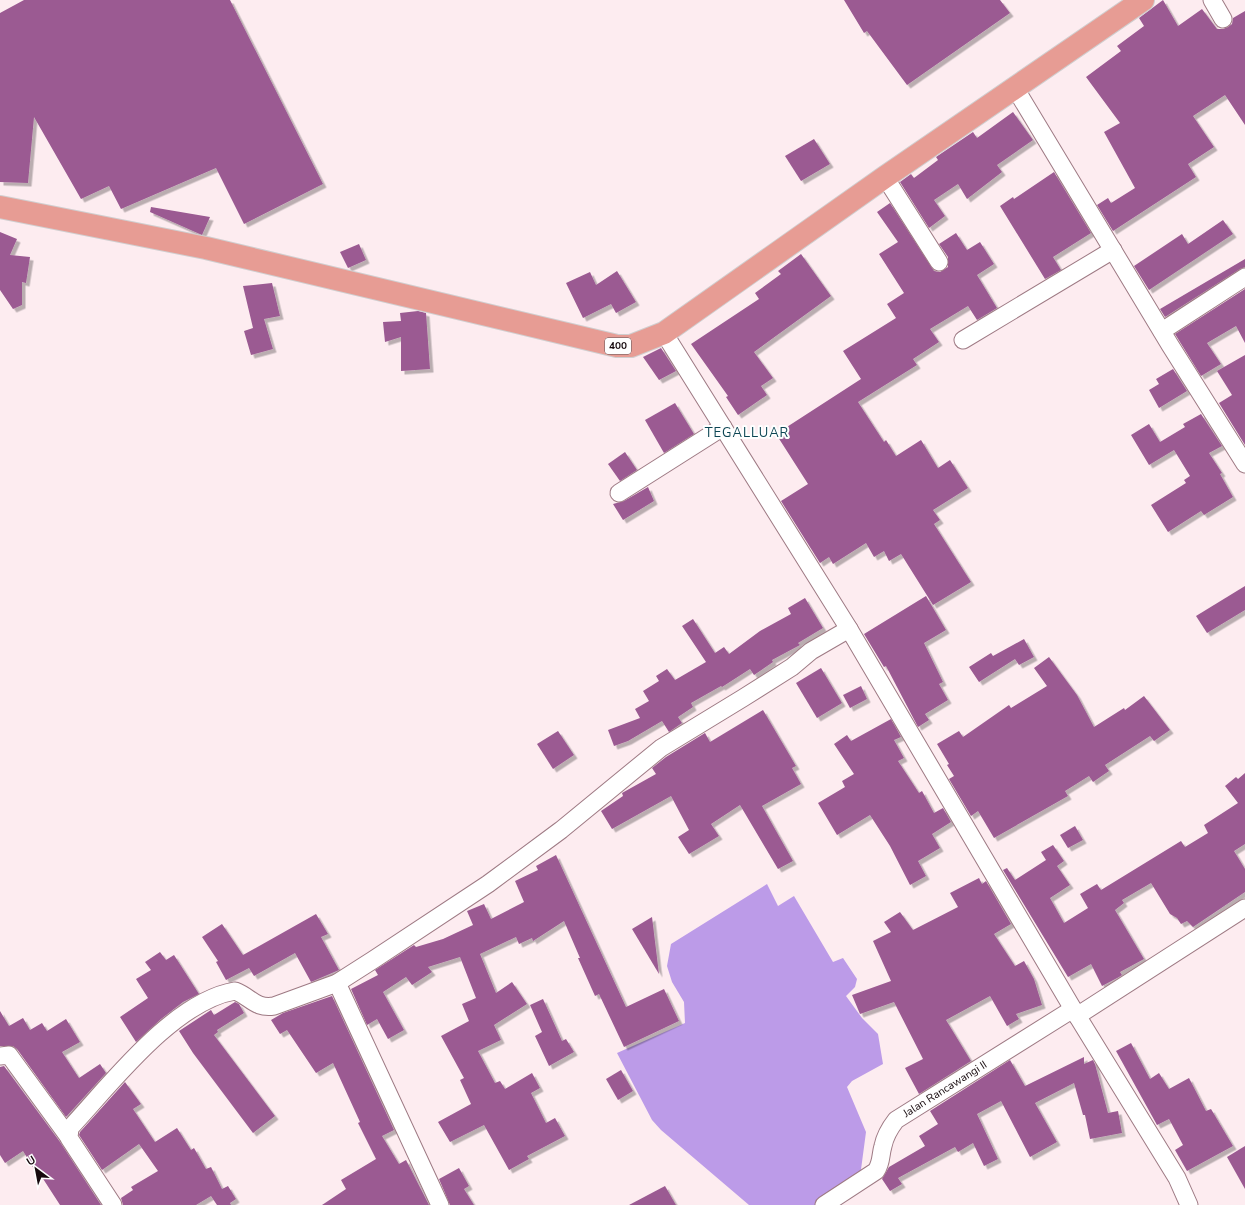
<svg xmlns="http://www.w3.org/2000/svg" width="1245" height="1205" font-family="'Nunito Sans',sans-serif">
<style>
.water{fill:#bc9be8}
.building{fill:#9b5a92;filter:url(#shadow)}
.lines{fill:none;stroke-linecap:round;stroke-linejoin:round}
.minor-casing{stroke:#9e7a84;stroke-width:19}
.primary-casing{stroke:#d0cecf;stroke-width:24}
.minor{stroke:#fff;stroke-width:17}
.primary{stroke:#e79c94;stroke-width:22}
.labels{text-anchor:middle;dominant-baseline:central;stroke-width:4;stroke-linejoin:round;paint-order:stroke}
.shield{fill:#fefefe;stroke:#5c5255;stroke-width:1}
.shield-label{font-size:10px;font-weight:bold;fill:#16090d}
.street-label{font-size:11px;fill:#16090d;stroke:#fefefe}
.quarter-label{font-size:13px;letter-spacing:1px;fill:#0c4553;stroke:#fefefe}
</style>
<defs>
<filter id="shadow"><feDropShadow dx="3.5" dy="3.5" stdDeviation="0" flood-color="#0004"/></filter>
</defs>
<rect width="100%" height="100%" fill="#fdecf0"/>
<path class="water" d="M767 884 778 906 794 896 833 962 843 958 857 979 855 987 846 996 862 1018 878 1034 883 1064 852 1081 847 1087 866 1132 860 1177 815 1205H749L661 1130 652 1120 617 1053 685 1023 684 1002 672 982 667 966 671 944Z"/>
<g class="building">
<path d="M24 0H230L323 184 244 224 216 168 121 209 109 186 81 199 34 117 28 183 0 182V13Z"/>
<path d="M844 0H1000L1010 13 907 85 867 31 864 33Z"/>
<path d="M1163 0 1178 26 1202 9 1217 29H1223L1228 27 1232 24 1233 18 1245 11V125L1225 95 1193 116 1214 147 1188 164 1196 177 1113 231 1097 205 1108 198 1111 203 1135 188 1104 132 1120 123 1086 77 1121 51 1117 46 1144 26 1139 18Z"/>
<path d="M1013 112 1033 140 997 165 1002 172 967 199 958 184 934 200 945 216 929 228 900 182 911 174 914 178 938 160 936 157 973 132 977 138Z"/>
<path d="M814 139 830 164 801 181 785 156Z"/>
<path d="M1054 172 1091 233 1053 257 1061 270 1045 279 1000 206 1013 197 1014 199Z"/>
<path d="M890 203 934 271 940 272 948 267V257L939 244 956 233 967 250 980 242 994 264 977 275 997 308 977 320 968 306 930 329 939 342 913 359 917 365 858 402 884 442 886 440 896 456 921 440 938 468 950 460 968 488 933 510 940 520 934 524 971 582 933 605 901 554 889 561 884 551 874 557 866 543 833 564 829 557 820 563 781 501 808 484 776 434 861 379 843 351 896 318 887 304 904 293 879 254 898 242 877 212Z"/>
<path d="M151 207 210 217 202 235 150 212Z"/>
<path d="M1223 220 1233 234 1149 290 1134 266 1182 234 1188 244Z"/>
<path d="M0 232 17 239 10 255 30 257 26 283 22 282V305L13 309 0 290Z"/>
<path d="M359 244 366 260 348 268 340 252Z"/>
<path d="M801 254 831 296 754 352 773 378 761 386 767 395 738 415 726 397 728 396 691 344 759 299 755 293 781 274 778 271Z"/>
<path d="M1245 259V267L1240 269 1165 317 1160 309Z"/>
<path d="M617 271 636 302 616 313 611 304 583 318 566 283 590 272 596 285Z"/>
<path d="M272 283 280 316 264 319 273 349 251 355 244 331 253 328 243 286Z"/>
<path d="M1245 289V343L1236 326 1207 343 1221 364 1201 376 1175 334Z"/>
<path d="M418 311 426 313 430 369 401 371V337L385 342 383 322 401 321 400 313Z"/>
<path d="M661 348 676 371 659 380 643 357Z"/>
<path d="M1245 355V445L1219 403 1232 395 1217 371Z"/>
<path d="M1173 369 1187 391 1159 408 1149 390 1159 384 1156 379Z"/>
<path d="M675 403 694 434 664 453 645 420Z"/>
<path d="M1201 414 1222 446 1209 453 1222 473 1220 474 1233 497 1204 515 1201 511 1168 532 1151 505 1186 483 1184 480 1190 476 1174 450 1149 465 1131 435 1149 424 1160 442 1185 427 1183 424Z"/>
<path d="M625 452 637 470 620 481 608 464Z"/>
<path d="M648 487 654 501 623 520 613 504 624 501Z"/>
<path d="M1245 586V610L1207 633 1196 616Z"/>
<path d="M926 596 946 630 924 643 943 682 939 684 948 700 925 714 929 720 918 727 886 666 884 667 864 634Z"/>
<path d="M805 598 823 628 798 643 800 645 772 660 773 662 754 675 750 669 722 687 721 686 691 703 693 707 678 717 682 723 669 732 662 721 628 741 614 746 608 730 640 718 635 709 649 701 643 691 659 681 656 676 667 669 675 680 706 662 682 626 693 619 715 653 724 647 729 654 760 631 791 614 788 608Z"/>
<path d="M1024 639 1034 657 1019 665 1015 659 979 682 969 667 991 653 993 656Z"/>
<path d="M1049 657 1077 695 1094 727 1124 708 1125 710 1144 696 1170 730 1154 741 1150 736 1105 765 1109 771 1093 782 1089 776 1065 791 1068 796 994 838 978 811 971 816 949 779 954 776 947 765 949 764 937 744 959 731 963 737 1009 705 1011 708 1047 686 1034 668Z"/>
<path d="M821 668 842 703 817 718 796 683Z"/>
<path d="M861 686 867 699 850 708 843 695Z"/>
<path d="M763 710 796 766 792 768 801 784 762 806 793 861 778 869 740 805 711 824 719 836 689 854 678 837 689 830 671 796 612 829 601 811 623 796 622 793 656 774 652 768 666 757 705 733 710 742Z"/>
<path d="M891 719 901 737 894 740 904 758 898 761 919 793 922 791 934 813 943 808 951 822 932 834 940 848 918 861 926 876 910 885 890 846 870 815 837 835 818 803 845 787 842 781 854 774 834 744 847 735 851 741Z"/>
<path d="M558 731 574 755 553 769 537 744Z"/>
<path d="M1245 773V844L1234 851 1245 869V892L1193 927 1187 921 1181 924 1177 918 1170 914 1151 883 1122 900 1124 903 1115 910 1144 959 1120 972 1122 975 1119 977 1102 986 1091 964 1068 977 1003 870 1007 868 1015 880 1046 860 1041 852 1053 845 1064 861 1057 866 1070 885 1050 898 1064 923 1088 908 1080 894 1097 884 1101 890 1181 841 1185 847 1208 833 1204 825 1238 803 1225 786 1236 777 1238 779Z"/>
<path d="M1075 826 1083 840 1068 848 1060 835Z"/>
<path d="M556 855 626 1007 664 989 679 1021 624 1047 599 994 595 996 578 958H580L564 921 533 941 532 938 519 944 516 937 480 954 496 993 512 982 527 1004 494 1025 501 1040 478 1051 495 1083 500 1081 505 1089 532 1073 540 1088 531 1093 546 1123 555 1118 565 1136 527 1156 529 1159 509 1170 484 1125 450 1142 438 1122 471 1104 460 1080 464 1078 441 1036 469 1021 462 1004 476 998 460 957 428 967 432 972 412 985 406 977 383 992 404 1030 388 1039 377 1019 367 1025 351 989 378 975 375 970 414 945 416 947 443 939 473 925 467 911 484 904 491 919 524 902 515 881 538 870 536 866Z"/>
<path d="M979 878 982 884 986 881 1011 924 994 934 1015 966 1024 961 1034 979 1042 1005 1016 1014 1019 1019 1007 1026 990 996 946 1020 971 1061 919 1094 905 1068 923 1059 894 1002 860 1014 852 995 891 981 873 941 891 932 884 922 900 912 913 930 958 907 950 893Z"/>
<path d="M316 914 328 934 321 937 339 970 311 982 295 953 254 976 249 968 226 980 216 962 218 961 202 937 222 924 243 955Z"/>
<path d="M652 917 659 974 632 929Z"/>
<path d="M160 952 166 960 174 955 199 994 183 1002 161 1019 136 1042 120 1017 148 998 136 979 151 970 145 962Z"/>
<path d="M332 996 394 1130 382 1136 399 1164 406 1160 429 1205H322L346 1189 341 1180 376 1159 358 1123 360 1122 333 1063 316 1073 287 1030 280 1034 271 1020 283 1013Z"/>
<path d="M543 999 562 1041 566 1039 574 1052 549 1066 535 1036 542 1032 530 1005Z"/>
<path d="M235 1002 239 1004 244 1013 217 1030 218 1032 214 1035 275 1116 253 1133 193 1053 179 1031 211 1010 214 1015Z"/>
<path d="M0 1011 9 1026 23 1018 30 1030 42 1023 47 1031 66 1019 80 1042 62 1052 79 1078 100 1064 106 1073 66 1117 17 1049 13 1046H0Z"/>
<path d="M1131 1043 1150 1079 1159 1073 1169 1089 1189 1078 1206 1111 1211 1109 1233 1146 1187 1171 1175 1150 1183 1145 1169 1119 1157 1125 1116 1051Z"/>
<path d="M1084 1057V1064L1093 1060 1095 1064 1108 1113 1118 1111 1122 1133 1090 1139 1085 1115H1083L1074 1083 1035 1103 1057 1142 1030 1157 1001 1101 977 1114 998 1159 984 1166 973 1143 958 1152 955 1147 898 1178 902 1184 890 1191 882 1179 889 1167 925 1146 919 1136 938 1124 930 1111 1010 1060 1025 1086Z"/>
<path d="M4 1066 60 1142 101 1205H60L38 1171 36 1172 23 1151 5 1163 0 1155V1067Z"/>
<path d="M621 1070 633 1091 618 1100 606 1079Z"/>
<path d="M125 1082 141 1104 133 1109 155 1142 177 1128 191 1150 194 1148 206 1169 211 1167 222 1189 228 1186 236 1199 230 1203 231 1205H217L211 1196 196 1205H123L121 1198 133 1190 131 1187 158 1171 139 1144 102 1170 79 1135 80 1132Z"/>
<path d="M1245 1146V1189L1227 1157Z"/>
<path d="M459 1168 469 1186 464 1189 474 1205H450L439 1179Z"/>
<path d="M665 1186 676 1205H629Z"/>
</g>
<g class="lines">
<g class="minor-casing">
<g id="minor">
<path d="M1212 0 1223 19"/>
<path d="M1015 88 1170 345 1245 464"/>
<path d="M885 177 939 262"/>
<path d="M1162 331 1245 277"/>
<path d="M664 333 849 629 1073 1009 1177 1178 1189 1205"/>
<path d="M963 340 1113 250"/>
<path d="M619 493 723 427"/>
<path d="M337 983 440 1205"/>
<path d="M1077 1016 1245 908"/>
<path d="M0 1056 9 1055 68 1136"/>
<path d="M113 1205 69 1138 70 1128C111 1084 174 1001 235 991 251 997 255 1009 274 1006L337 983 373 960 488 884 561 830 661 748 743 698 792 667 811 651 849 629"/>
<path d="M824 1205 876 1171C882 1162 880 1156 883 1146 885 1136 889 1129 896 1120L1073 1009"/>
</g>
</g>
<g class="primary-casing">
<path id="primary" d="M0 207 206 248 617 346H631L664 333 885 177 1143 0"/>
</g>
<use href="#minor" class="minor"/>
<use href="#primary" class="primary"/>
</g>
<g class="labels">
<rect class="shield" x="605" y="338" width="26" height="16" rx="3"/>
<g class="shield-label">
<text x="618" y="346">400</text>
</g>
<g class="street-label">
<text transform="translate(945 1089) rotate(-32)">Jalan Rancawangi II</text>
</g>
<g class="quarter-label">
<text x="747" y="433">TEGALLUAR</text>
</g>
</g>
<g transform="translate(36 1169) rotate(328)" stroke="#fefefe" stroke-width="3" paint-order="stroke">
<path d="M0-3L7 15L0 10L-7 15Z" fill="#16090d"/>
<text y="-6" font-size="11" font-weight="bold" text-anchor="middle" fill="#16090d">U</text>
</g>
</svg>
